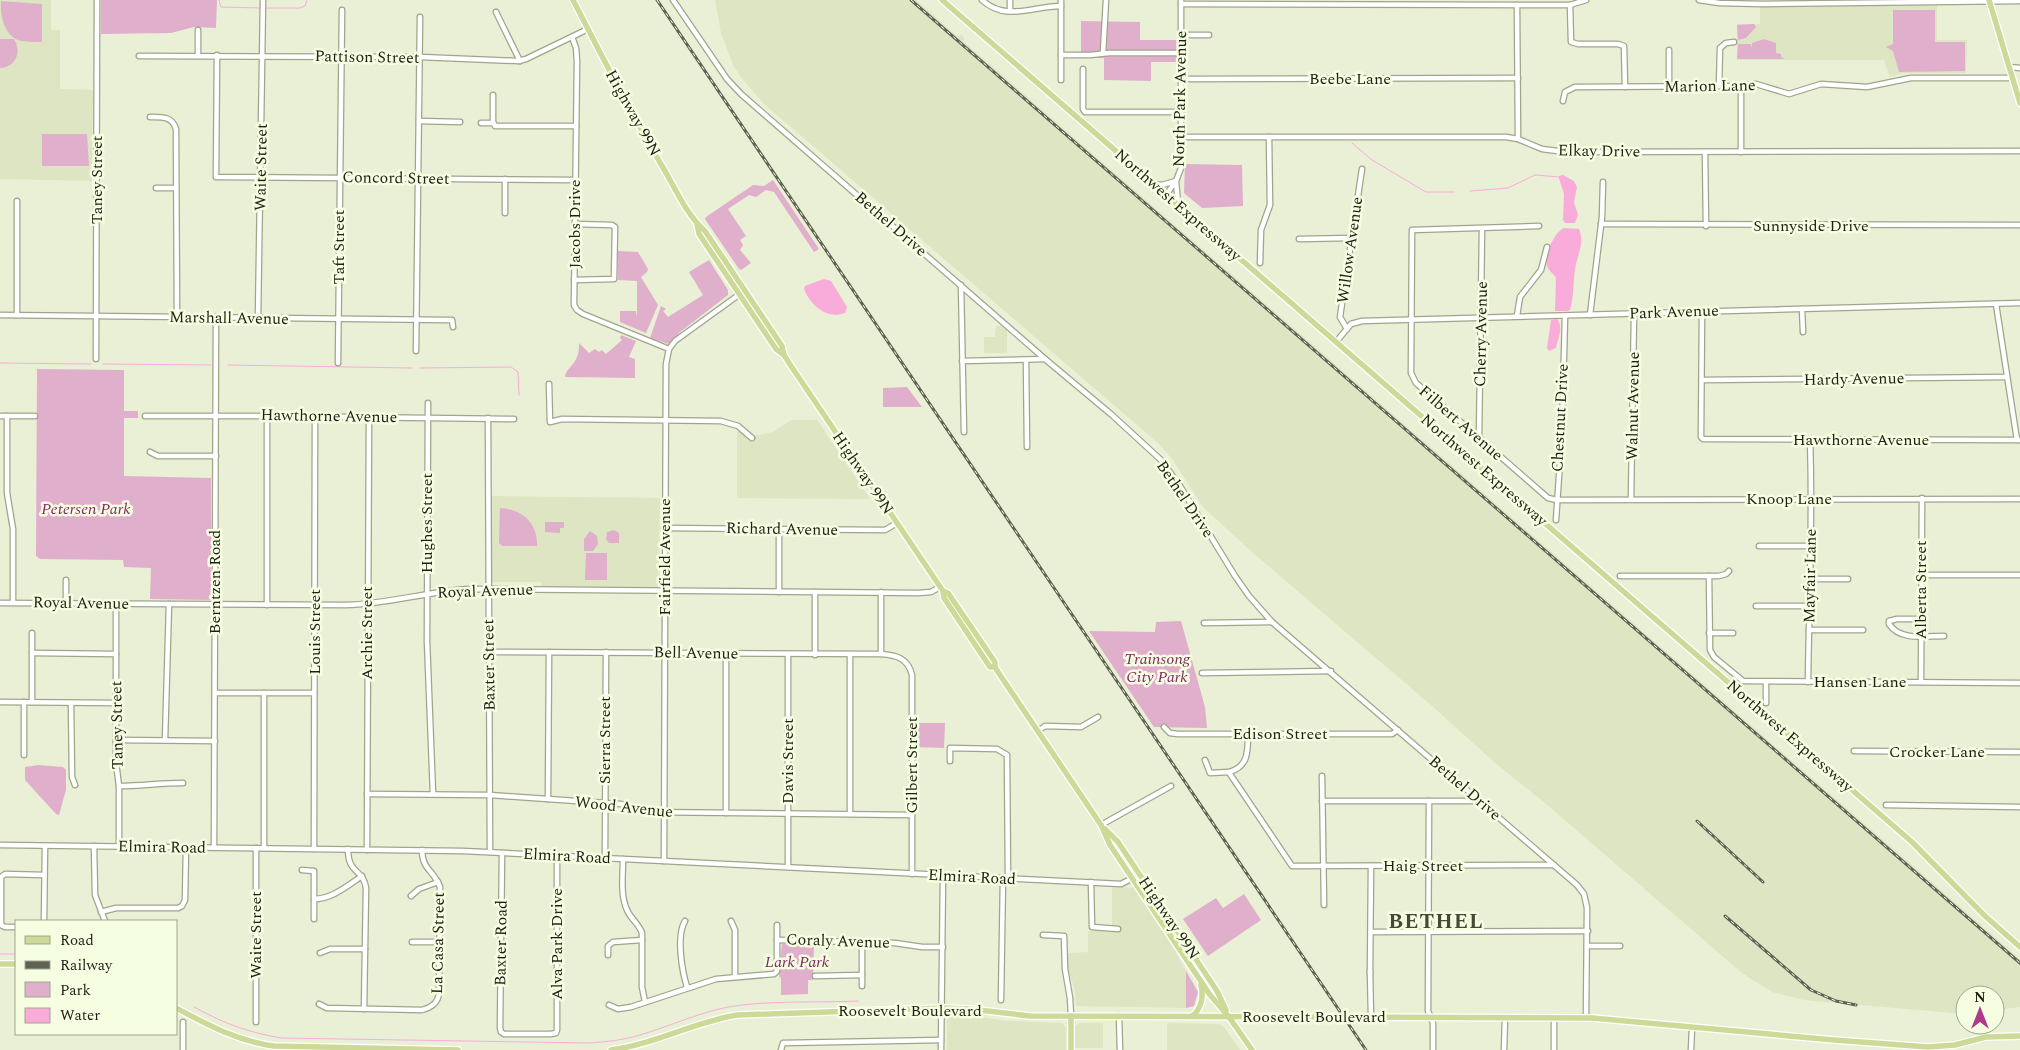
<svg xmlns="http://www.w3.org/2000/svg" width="2020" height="1050" font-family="Spectral,serif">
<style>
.built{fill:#dde5c3}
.green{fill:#e0afcc}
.water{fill:#f9acda}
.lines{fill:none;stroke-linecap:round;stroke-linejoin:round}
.stream{stroke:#f9acda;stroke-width:1}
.minor-casing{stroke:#9fa58b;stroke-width:7}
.major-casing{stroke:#fff;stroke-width:8}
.minor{stroke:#fff;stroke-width:4.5}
.major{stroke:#cdd996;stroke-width:5.5}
.rail-casing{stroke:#5f6253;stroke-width:3}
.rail{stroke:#f6fee2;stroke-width:1;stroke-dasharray:4;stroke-linecap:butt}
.labels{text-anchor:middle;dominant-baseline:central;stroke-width:5;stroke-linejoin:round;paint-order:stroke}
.street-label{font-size:16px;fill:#1e2016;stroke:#f6fee2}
.park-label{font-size:16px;font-style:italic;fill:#812a65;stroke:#f6fee2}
.district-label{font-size:21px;font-weight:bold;letter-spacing:1px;fill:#444a33;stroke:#f6fee2}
</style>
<rect width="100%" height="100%" fill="#e9f0d5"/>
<g class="built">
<path d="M0 0H51V30H60V89L93 90 92 181 0 179Z"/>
<path d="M715 0H916L957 36 962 35 964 39 963 41 1064 129 2020 959V1007L1995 1010V995H1965V1014L1804 1000 1772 992 1742 973 1545 803 1494 762 1431 705 1252 552 1203 507 1173 460 1159 444 763 103 741 77 733 65 721 33Z"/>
<path d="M1937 5V40H1967L1966 73H1904L1890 77 1884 60H1737V24H1760V7Z"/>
<path d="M996 326H1003L1007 330V353H984V337H995Z"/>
<path d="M791 420H817L870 499 737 498V432L741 431 748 437 773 432Z"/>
<path d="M490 496 660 498 658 587 542 586V582H491Z"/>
<path d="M1112 886 1134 888 1173 947 1186 971V1008L1076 1006 1075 990 1068 970V953L1088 952V931H1112Z"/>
<path d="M955 1014 1010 1021 1062 1023 1066 1028V1050H947V1020L951 1015Z"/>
<path d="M1080 1023H1103V1048H1075V1027Z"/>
<path d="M1167 1023 1219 1024 1224 1027 1240 1050H1167Z"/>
</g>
<g class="green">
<path d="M101 0H217L216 28 194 27 171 33 101 34Z"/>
<path d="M1 1 42 4V42C35 42 28 42 21 41 4 37 0 15 1 1Z"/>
<path d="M1893 10H1935V42H1965V71L1899 72 1893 51 1886 47 1893 44Z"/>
<path d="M1081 21 1140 22V40H1177V62H1151V81L1104 80V58H1081Z"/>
<path d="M1754 24 1756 27 1746 38 1738 40 1737 25Z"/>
<path d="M0 39H14C22 52 16 67 0 68Z"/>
<path d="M1764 39 1776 43V53L1781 54V57L1785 59H1737L1738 44H1751L1752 48V43Z"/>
<path d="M42 134H87L89 166H42Z"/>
<path d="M1185 164 1242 165 1243 206 1202 208 1184 193Z"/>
<path d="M773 180 819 249 814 252 774 192 766 190 756 197 749 195 728 209 746 236 740 240 743 245 740 250 751 263 741 270 739 269 705 219 706 217 753 185 764 186Z"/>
<path d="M618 251 638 252 648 269 647 272 641 277 658 305 646 333 627 325 636 319 627 325 620 322V311H636L637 317V281L618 280Z"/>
<path d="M709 260 728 290V295L680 332 669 344 650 338 661 306 666 309 663 311 668 317 703 295 689 272Z"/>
<path d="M621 335 636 341 629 357 635 359V378L565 377C566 366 580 365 579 343L589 353 595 349 599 352 602 350 606 354 622 340 620 338Z"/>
<path d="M37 369 124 370V411H138V418H124V476L211 478V600L150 599 151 568 124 567 123 560 40 559 36 556Z"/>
<path d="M907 387 922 407H883V388Z"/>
<path d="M500 508C523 509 538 524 537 546H502L499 543Z"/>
<path d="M545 522H564V528H560V533L545 532Z"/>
<path d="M614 530 619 533V543H609L606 539 607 532Z"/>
<path d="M590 531 597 536 598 544 593 551H584V539Z"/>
<path d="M586 553H607V580H585Z"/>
<path d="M1181 621 1205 707 1207 728 1154 727 1089 631 1155 632 1156 622Z"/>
<path d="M914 723H945L944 748 914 747Z"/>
<path d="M38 765 63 767 66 770V790L59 815 56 814 25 780V767Z"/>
<path d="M1244 894 1261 920 1208 956 1183 919 1216 898 1223 908Z"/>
<path d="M782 944 814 945 813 980H808V994L781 995V978L779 976Z"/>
<path d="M1186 971 1198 992 1194 1006 1186 1008Z"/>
</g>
<g class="water">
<path d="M1563 175 1574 181 1577 187 1574 202 1578 215 1575 223H1565L1563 220 1564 194 1559 178V176Z"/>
<path d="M1564 228 1579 229C1585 243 1577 256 1575 269 1573 283 1574 297 1570 310L1567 311H1555L1556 278C1554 274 1550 272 1548 268 1542 259 1554 232 1564 228Z"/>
<path d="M824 279 831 281 847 307 845 313C827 320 810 305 804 289L805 286Z"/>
<path d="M1557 319C1564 328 1558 339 1556 348L1549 351 1547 348 1551 320Z"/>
</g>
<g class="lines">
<g class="stream">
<path d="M219 0 221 7 260 8"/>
<path d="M264 8H300L305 6 307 0"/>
<path d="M1352 143 1372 160 1426 192H1454"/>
<path d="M1470 191 1508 188 1535 175 1559 177"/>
<path d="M0 363 91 364"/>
<path d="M103 364 211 365"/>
<path d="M228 365 412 368"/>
<path d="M420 368 511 367 518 372 519 395"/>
<path d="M0 954H16"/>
<path d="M194 1007C223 1023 249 1033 282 1038L588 1043C606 1042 623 1040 640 1035 670 1026 698 1013 728 1007 769 1000 816 1003 858 1001"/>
</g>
<g class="minor-casing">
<g id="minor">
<path d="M673 0 727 79 741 94 1045 359 1112 415 1161 460 1180 486 1235 576 1249 596 1272 622 1577 885 1584 894 1587 908 1586 1018"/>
<path d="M982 0C1006 22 1033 6 1061 6"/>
<path d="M1010 0V11"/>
<path d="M1699 0 1719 3 1762 4 2020 1"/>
<path d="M1181 4 1570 5 1586 0"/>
<path d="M1517 5 1518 139"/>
<path d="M1570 5 1571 42 1578 44H1618L1624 46 1625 87"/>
<path d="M496 12 520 61"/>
<path d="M1181 35H1209"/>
<path d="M572 37 576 48 577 61 574 305 577 310 583 314 669 349"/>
<path d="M1103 53 1106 0"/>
<path d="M198 55V30"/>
<path d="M217 55 216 177 575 180"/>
<path d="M1061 55H1090L1109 53H1181"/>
<path d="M139 56 420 57 518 61 526 59 588 29"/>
<path d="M2009 67 2020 68"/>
<path d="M1083 69V109L1085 112H1181"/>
<path d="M1181 79 1518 78"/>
<path d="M1061 80V0"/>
<path d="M1719 86 1720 48 1726 43 1734 42"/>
<path d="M1741 86V152"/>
<path d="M1669 87V50"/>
<path d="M493 95V122L495 126H576"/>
<path d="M1563 101 1565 92 1575 87 1741 86 1756 84 1789 94 1821 84 1867 87 1911 78H2012"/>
<path d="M150 117C162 117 172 116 176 129L177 317"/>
<path d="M419 121 460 122"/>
<path d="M481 123H493"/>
<path d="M1181 137H1506L1518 139 1542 149 1565 152 2020 151"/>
<path d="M1705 152 1706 226"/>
<path d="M505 179V213"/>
<path d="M1153 184 1162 185 1176 181 1178 204"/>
<path d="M156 188H176"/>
<path d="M1166 195 1176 181 1181 168V0"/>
<path d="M1601 224 2020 225"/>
<path d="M1539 226 1412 230 1411 373 1416 383 1548 498 1557 500 2020 499"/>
<path d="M1299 239 1352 238"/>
<path d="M1260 263 1261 230 1270 205 1269 137"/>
<path d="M574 280 614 279 615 227 612 225 575 224"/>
<path d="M961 285 964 432"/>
<path d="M1996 304 2017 440"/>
<path d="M1802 309 1803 332"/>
<path d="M1702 312 1701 437 1703 439 2020 440"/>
<path d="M0 315 446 320H452L453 327"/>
<path d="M17 315V201"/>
<path d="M1590 315 1602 217 1603 182"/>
<path d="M1517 316 1520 297 1541 270 1547 247"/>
<path d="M258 318 263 0"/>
<path d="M1347 329 1340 317 1362 169"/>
<path d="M1336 342 1351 324 1362 321 2020 303"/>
<path d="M416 351 420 17"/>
<path d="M96 359 97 0"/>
<path d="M962 361 1045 359"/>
<path d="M1026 361 1027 447"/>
<path d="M338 363 342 10"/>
<path d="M1702 380 2007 377"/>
<path d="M549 384 550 422 562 419 721 421 738 426 752 438"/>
<path d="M428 403 427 641 433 794"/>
<path d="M0 416H35"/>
<path d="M7 416V493L13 529V602"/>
<path d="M145 416H267L514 419"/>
<path d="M267 416V605"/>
<path d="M488 418 490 852"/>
<path d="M1479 438 1482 229"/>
<path d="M150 452 158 456H216"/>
<path d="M1631 499 1634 314"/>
<path d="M1556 520 1562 432 1565 316"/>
<path d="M664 528 885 530 897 523"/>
<path d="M779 529V592"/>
<path d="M1759 546H1810"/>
<path d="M1922 575H2020"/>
<path d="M1620 576H1719L1726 574 1729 571"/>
<path d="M1709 576 1710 650 1714 657 1743 681 2020 683"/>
<path d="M1809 579H1848"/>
<path d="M815 592V655"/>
<path d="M0 603 346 605C389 604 429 591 471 589L918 593 931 592 940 587"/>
<path d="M66 603V580"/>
<path d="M116 603V763L119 786V846"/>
<path d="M1756 606H1809"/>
<path d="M1921 619H1897L1889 621V624C1900 641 1925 636 1944 636"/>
<path d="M1204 623 1272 622"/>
<path d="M1809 630H1863"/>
<path d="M1709 633H1733"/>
<path d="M489 652 881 654C896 655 908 658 912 675V874"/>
<path d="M32 653 116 654"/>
<path d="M726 654V813"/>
<path d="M881 654V592"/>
<path d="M1202 673 1331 671"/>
<path d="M1808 682C1809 601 1813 520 1810 440"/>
<path d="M1921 682 1922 498"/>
<path d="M215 693H314"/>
<path d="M0 702 116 703"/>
<path d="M32 702V633"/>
<path d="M71 703 72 777 75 785"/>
<path d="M1766 703V682"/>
<path d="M1164 727 1170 733 1178 734H1392L1398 730"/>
<path d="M1038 731 1045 726 1081 727 1098 717"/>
<path d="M1248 734C1248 752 1248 767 1229 772L1230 774 1292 866 1554 865"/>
<path d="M116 740 215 741"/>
<path d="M165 740 169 604"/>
<path d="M1854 751 2020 752"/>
<path d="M24 755V702"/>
<path d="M1205 760 1210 773 1229 772"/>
<path d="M950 761V748L997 749 1007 755 1008 878"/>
<path d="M1322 776 1324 905"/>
<path d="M119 786C141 786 161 783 183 783"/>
<path d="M367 794 490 795 605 803 621 804 646 812 912 815"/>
<path d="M548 799 549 652"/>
<path d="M1322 801H1480"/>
<path d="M1429 801 1428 1011 1433 1023V1050"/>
<path d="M1886 805 2020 807"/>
<path d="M850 814V655"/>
<path d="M1101 825 1171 786"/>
<path d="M0 845 463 851 1121 884 1133 878"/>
<path d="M94 846 95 895 105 921"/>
<path d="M214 847 216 317"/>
<path d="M264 848V693"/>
<path d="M314 849 315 416"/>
<path d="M348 849C348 875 363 868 366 888L364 1009"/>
<path d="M367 850 369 417"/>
<path d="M502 853 500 1028 501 1032 504 1034H551L556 1033 557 1030V855"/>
<path d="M605 858 606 652"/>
<path d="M623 859C623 876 620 894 627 910 631 919 639 924 642 933V987L645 1002"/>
<path d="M664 861 666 364 669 349 675 341 744 291"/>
<path d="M788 867V654"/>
<path d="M302 870 314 871V919"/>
<path d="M1091 882 1092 927 1118 929"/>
<path d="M411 896 419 889 438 882"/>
<path d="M314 899C332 899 347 886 362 876"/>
<path d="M101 912 116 908H178L182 906 185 900 186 847"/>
<path d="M44 921 45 846"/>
<path d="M685 921C676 936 682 971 687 987"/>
<path d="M731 921 735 930V976"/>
<path d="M16 927H5L1 925V877L5 874 44 875"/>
<path d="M1371 932 1588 931"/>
<path d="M1043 935 1064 936 1065 969 1070 998 1071 1016"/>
<path d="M777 940 895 943 922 947H943"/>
<path d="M412 942H440"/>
<path d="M862 943V986"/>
<path d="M1587 946H1620"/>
<path d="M320 953 330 949H365"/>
<path d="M608 955V946L613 942 642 940"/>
<path d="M1370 971 1371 1017"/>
<path d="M1370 974 1371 866"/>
<path d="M815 976 862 975"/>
<path d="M1001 1000 1003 878"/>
<path d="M319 1004 327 1008 422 1010C432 1007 438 1003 439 993L440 887C434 870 422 870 422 850"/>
<path d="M609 1005 618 1009 631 1007 716 979 774 974 777 971V925"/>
<path d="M1119 1016 1120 1050"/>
<path d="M1554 1018V1050"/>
<path d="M183 1022V1050"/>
<path d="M256 1022V848"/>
<path d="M781 1050 783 1043 941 1040"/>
<path d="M941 1050 943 875"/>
<path d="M1504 1050 1505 1018"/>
<path d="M1691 1050 1692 1027"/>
</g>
</g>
<g class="major-casing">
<g id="major">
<path d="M573 0C603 58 632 116 665 171 677 192 687 215 705 231L782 346 784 355 791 366 943 591 944 598 990 667H995"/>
<path d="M942 0 1912 842 1985 916 2020 947"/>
<path d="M1989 0 2020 103"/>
<path d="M697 224 699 234 776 349 784 355"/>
<path d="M943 591 948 593 995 662V667L998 672 1101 825 1110 845 1210 995 1229 1017 1252 1050"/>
<path d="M1105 829 1118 842 1217 991 1226 1010"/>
<path d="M0 964H16"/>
<path d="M176 1008C208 1025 237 1041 274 1046L458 1050"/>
<path d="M1071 1016V1050"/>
<path d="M1192 1016C1201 1010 1204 996 1201 985"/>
<path d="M611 1050C655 1044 694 1022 737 1015L942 1008 970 1009 1030 1016 1592 1018 1834 1040 1928 1047 1955 1045 1986 1037 2020 1036"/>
</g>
</g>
<use href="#minor" class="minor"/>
<use href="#major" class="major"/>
<g class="rail-casing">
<g id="rail">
<path d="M657 0 1366 1050"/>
<path d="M911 0 2020 963"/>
<path d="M1697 821 1763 882"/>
<path d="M1725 916 1811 990 1836 1001 1856 1005"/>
</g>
</g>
<use href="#rail" class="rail"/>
</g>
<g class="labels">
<g class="street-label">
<text transform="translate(367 57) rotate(1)">Pattison Street</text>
<text x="1350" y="79">Beebe Lane</text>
<text transform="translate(1710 86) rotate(-1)">Marion Lane</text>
<text transform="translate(1180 99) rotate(-89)">North Park Avenue</text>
<text transform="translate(633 113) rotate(61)">Highway 99N</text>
<text transform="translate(1599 151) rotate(1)">Elkay Drive</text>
<text transform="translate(261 167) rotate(-89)">Waite Street</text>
<text transform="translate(396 178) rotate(1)">Concord Street</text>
<text transform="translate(97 180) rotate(-90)">Taney Street</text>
<text transform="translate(1178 205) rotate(41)">Northwest Expressway</text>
<text transform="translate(575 224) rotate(-90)">Jacobs Drive</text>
<text transform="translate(891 224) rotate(41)">Bethel Drive</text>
<text x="1811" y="226">Sunnyside Drive</text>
<text transform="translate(339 247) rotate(-90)">Taft Street</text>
<text transform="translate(1350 250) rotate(-82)">Willow Avenue</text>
<text transform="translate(1674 312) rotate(-2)">Park Avenue</text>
<text transform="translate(229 318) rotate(1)">Marshall Avenue</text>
<text transform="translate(1481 334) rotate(-89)">Cherry Avenue</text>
<text transform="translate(1854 379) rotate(-1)">Hardy Avenue</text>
<text transform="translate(1633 406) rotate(-89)">Walnut Avenue</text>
<text transform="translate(329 416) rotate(1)">Hawthorne Avenue</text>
<text transform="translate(1560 418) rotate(-87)">Chestnut Drive</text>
<text transform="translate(1461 423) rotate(41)">Filbert Avenue</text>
<text x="1861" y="440">Hawthorne Avenue</text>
<text transform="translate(1484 470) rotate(41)">Northwest Expressway</text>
<text transform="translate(863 473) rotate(56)">Highway 99N</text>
<text transform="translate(1185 499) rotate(56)">Bethel Drive</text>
<text x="1789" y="499">Knoop Lane</text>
<text transform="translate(427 523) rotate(-90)">Hughes Street</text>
<text transform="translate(782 529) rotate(1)">Richard Avenue</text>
<text transform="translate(665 557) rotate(-90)">Fairfield Avenue</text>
<text transform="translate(1810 576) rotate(-89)">Mayfair Lane</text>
<text transform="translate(215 582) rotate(-90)">Berntzen Road</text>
<text transform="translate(1921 590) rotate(-90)">Alberta Street</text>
<text transform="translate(485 591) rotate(-2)">Royal Avenue</text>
<text transform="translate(81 603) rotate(1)">Royal Avenue</text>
<text transform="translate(315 632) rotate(-90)">Louis Street</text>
<text transform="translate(367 633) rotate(-90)">Archie Street</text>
<text transform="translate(696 653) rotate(1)">Bell Avenue</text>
<text transform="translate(489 665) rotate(-91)">Baxter Street</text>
<text x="1860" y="682">Hansen Lane</text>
<text transform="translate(117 725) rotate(-91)">Taney Street</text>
<text x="1280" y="734">Edison Street</text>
<text transform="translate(1790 736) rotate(41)">Northwest Expressway</text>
<text transform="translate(605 740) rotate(-90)">Sierra Street</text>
<text x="1937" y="752">Crocker Lane</text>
<text transform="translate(788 761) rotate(-90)">Davis Street</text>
<text transform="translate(912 765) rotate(-90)">Gilbert Street</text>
<text transform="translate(1465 788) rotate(41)">Bethel Drive</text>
<text transform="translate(624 807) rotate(6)">Wood Avenue</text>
<text transform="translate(162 847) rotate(1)">Elmira Road</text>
<text transform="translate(567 856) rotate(3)">Elmira Road</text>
<text x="1423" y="866">Haig Street</text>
<text transform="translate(972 877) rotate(3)">Elmira Road</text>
<text transform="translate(1169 918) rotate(56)">Highway 99N</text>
<text transform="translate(256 935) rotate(-90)">Waite Street</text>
<text transform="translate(838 941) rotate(2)">Coraly Avenue</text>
<text transform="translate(438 943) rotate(-89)">La Casa Street</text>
<text transform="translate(501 943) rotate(-89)">Baxter Road</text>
<text transform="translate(557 944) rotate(-90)">Alva Park Drive</text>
<text x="910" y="1011">Roosevelt Boulevard</text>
<text x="1314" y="1017">Roosevelt Boulevard</text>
</g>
<g class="park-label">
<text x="86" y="509">Petersen Park</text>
<text x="1157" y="659">Trainsong<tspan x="1157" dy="18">City Park</tspan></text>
<text x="797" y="962">Lark Park</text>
</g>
<g class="district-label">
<text x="1436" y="922">BETHEL</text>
</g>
</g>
<rect x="15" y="920" width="162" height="115" fill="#f6fee2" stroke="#a0a590"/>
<rect x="25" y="936" width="25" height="8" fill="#cdd996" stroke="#a0a590"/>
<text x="60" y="945" font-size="15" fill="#1e2016">Road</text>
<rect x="25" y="961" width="25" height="8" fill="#5f6253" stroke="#a0a590"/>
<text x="60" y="970" font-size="15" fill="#1e2016">Railway</text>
<rect x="25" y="982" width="25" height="15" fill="#e0afcc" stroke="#a0a590"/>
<text x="60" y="995" font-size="15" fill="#1e2016">Park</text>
<rect x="25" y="1008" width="25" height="15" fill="#f9acda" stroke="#a0a590"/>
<text x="60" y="1020" font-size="15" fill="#1e2016">Water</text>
<g transform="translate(1980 1010)"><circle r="24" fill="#f6fee2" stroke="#a0a590"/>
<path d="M0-4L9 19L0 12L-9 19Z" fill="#b2388c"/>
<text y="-8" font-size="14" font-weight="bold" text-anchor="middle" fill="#1e2016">N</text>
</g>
</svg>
